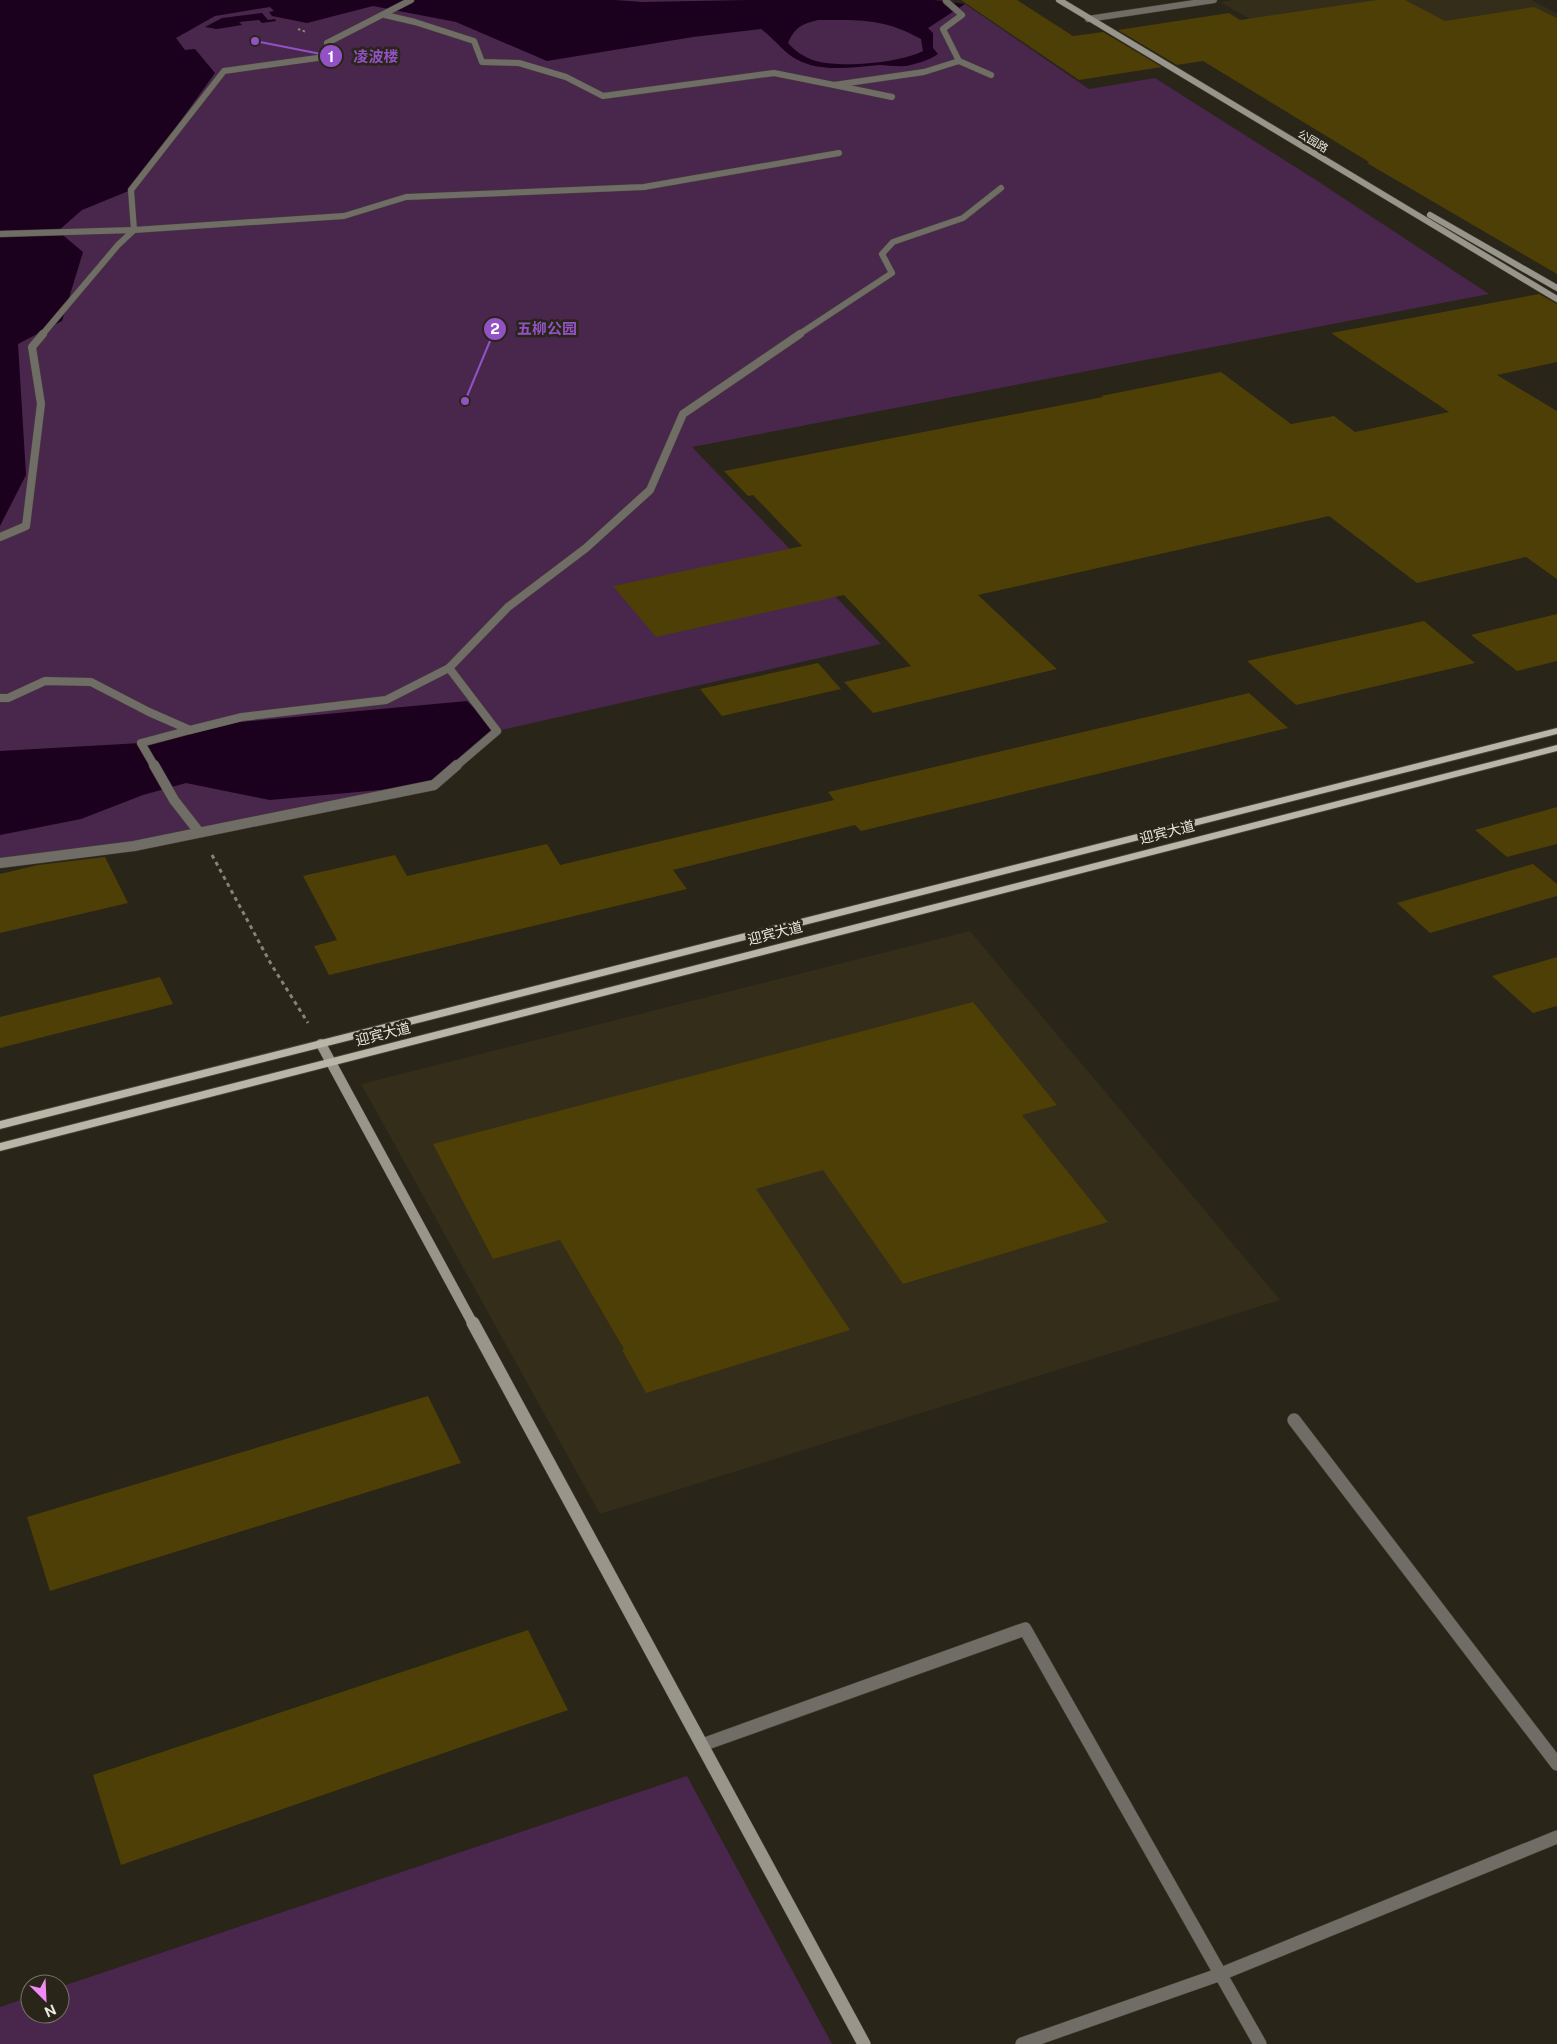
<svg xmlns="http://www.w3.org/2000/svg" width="1557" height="2044" font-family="'Public Sans','Noto Sans SC',sans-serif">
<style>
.built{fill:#332d1a}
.green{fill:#49264b}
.water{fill:#1c011e;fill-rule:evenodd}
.building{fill:#4d3f05}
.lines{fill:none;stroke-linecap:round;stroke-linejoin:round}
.street-far3-casing{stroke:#444035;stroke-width:7}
.street-far2-casing{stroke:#444035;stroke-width:9}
.street-far1-casing{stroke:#444035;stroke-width:11}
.street-casing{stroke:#444035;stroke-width:14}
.secondary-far2-casing{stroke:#444035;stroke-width:7}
.secondary-far1-casing{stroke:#444035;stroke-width:11}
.secondary-casing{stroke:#444035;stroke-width:14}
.primary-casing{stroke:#444035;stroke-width:2}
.path-far1{stroke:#868379;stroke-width:2;stroke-dasharray:2.5 2.5;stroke-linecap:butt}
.path{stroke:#868379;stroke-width:3;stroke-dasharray:4 4;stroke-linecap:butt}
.street-far3{stroke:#6f6d66;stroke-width:6}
.street-far2{stroke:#6f6d66;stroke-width:8}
.street-far1{stroke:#6f6d66;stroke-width:10}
.street{stroke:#6f6d66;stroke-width:13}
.secondary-far2{stroke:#98958b;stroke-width:6}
.secondary-far1{stroke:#98958b;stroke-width:10}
.secondary{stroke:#98958b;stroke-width:13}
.primary{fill:#b9b5a7;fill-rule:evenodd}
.labels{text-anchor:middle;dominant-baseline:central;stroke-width:5;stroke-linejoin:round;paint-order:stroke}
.far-street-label{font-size:11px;fill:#ece9e1;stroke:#292519}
.street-label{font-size:14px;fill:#ece9e1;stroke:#292519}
.leader{fill:none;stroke:#9252c6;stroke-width:2}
.callout-dot{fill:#9252c6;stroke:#292519;stroke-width:2}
.mark-label{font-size:15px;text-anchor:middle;font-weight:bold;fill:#fff}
.callout-label{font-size:15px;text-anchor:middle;font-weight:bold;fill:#9252c6;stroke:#292519;stroke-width:5;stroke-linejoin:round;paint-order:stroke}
</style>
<rect width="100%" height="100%" fill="#292519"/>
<g class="built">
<path d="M1234 0H1531L1557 13V46L1353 78 1220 2Z"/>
<path d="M970 931 1280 1300 600 1514 361 1084Z"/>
</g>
<g class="green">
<path d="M0 0H934L965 4 1089 89 1155 78 1319 182 1489 294 692 447 881 644 497 731 434 785 134 846 0 863Z"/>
<path d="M687 1776 832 2044H0V2007L30 1997V2014H60V1987Z"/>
</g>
<g class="water">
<path d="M0 0H615L643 2 748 0H934L965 4 928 28 933 33V48L938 54C930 60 919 63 910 65 900 68 889 65 879 65 854 67 826 72 802 62 786 56 775 39 761 29L693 37 547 61 456 22 373 6 307 23 272 16 269 12 274 11 270 7 215 16 176 38 185 50 195 49 215 73 131 190 82 210 58 231 83 252 62 321 18 344 26 475 0 526ZM818 20C859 20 884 18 921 39L923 51C900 63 842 68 816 61 805 58 795 51 788 43 795 27 802 24 818 20Z"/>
<path d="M262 13 268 20 275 19 276 21 262 23 259 20 239 22 242 25 217 29 205 27 222 18Z"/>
<path d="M467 701 497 731 434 785 270 800 186 783 143 795 81 819 0 835V751L141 743 208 725Z"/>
</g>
<g class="building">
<path d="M961 0H1017L1073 36 1103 32 1162 67 1079 80Z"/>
<path d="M1377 0H1405L1445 21 1534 7 1557 18V274L1367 163 1369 162 1203 61 1177 65 1118 30 1229 13 1240 20Z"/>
<path d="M1539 294 1557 304V362L1497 375 1557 411V579L1526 557 1417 583 1329 516 978 595 1057 669 873 713 844 682 911 666 844 595 656 637 613 586 802 546 753 495 748 496 724 471 1103 397 1101 396 1221 372 1291 424 1334 416 1355 432 1449 412 1331 333Z"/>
<path d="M1557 614V661L1517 671 1471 635Z"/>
<path d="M1424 621 1475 663 1296 705 1247 661Z"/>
<path d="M818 663 841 689 722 716 700 689Z"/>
<path d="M1249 693 1288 728 861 831 855 825 673 870 687 889 329 975 314 946 337 940 303 876 395 855 407 876 547 844 560 865 834 800 828 792Z"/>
<path d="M1557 807V844L1507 857 1475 830Z"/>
<path d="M105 857 128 903 0 933V874L38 865Z"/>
<path d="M1533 864 1557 884V896L1430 933 1397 903Z"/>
<path d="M1557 957V1006L1533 1013 1492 976Z"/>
<path d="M160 977 173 1004 0 1048V1017Z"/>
<path d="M973 1002 1057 1105 1022 1115 1108 1222 903 1284 823 1170 756 1189 850 1330 646 1393 622 1350 624 1349 560 1240 493 1259 433 1144Z"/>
<path d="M428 1396 461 1463 50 1591 27 1517Z"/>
<path d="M528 1630 568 1710 121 1865 93 1775Z"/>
</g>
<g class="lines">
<g class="street-far3-casing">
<g id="street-far3">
<path d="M411 0 327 43 332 56 224 71 131 190 134 230 344 216 406 197 644 187 839 153"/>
<path d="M946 1 962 15 943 29 959 61"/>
<path d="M385 15 415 22 474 41 482 62 519 63 566 77 603 96 774 73 834 85"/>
<path d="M1088 19 1214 0"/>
<path d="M892 97 834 85 924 72 959 61 991 75"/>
<path d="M0 234 134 230 118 245 42 335"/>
<path d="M798 335 892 273 882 254 893 242 963 218 1001 188"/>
</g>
</g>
<g class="street-far2-casing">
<g id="street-far2">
<path d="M0 537 26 526 41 404 32 347 43 334"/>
<path d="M0 698H8L45 681 91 682 149 712 190 730 141 743 155 767"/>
<path d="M190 730 242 717 386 700 449 668"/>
<path d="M455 767 497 731 449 668 508 607 586 548 650 490 683 414 800 334"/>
</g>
</g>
<g class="street-far1-casing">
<g id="street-far1">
<path d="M154 765 174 800 199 832"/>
<path d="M0 863 134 846 434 785 457 765"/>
</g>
</g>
<g class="street-casing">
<g id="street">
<path d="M1294 1420 1557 1764"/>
<path d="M702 1745 1025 1629 1260 2044"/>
<path d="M1022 2044 1221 1974 1557 1837"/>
</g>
</g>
<g class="secondary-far2-casing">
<g id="secondary-far2">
<path d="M1059 0 1557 299"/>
<path d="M1430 215 1557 288"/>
</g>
</g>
<g class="secondary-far1-casing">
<path id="secondary-far1" d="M321 1044 473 1324"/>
</g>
<g class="secondary-casing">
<path id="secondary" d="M473 1323 864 2044"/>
</g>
<g class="primary-casing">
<g id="primary">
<path d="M1557 728V734L0 1129V1121Z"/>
<path d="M1557 745V751L0 1151V1143Z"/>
</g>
</g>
<path class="path-far1" d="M298 29 306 32"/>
<path class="path" d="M212 855 271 964 308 1023"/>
<use href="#street-far3" class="street-far3"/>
<use href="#street-far2" class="street-far2"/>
<use href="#street-far1" class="street-far1"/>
<use href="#street" class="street"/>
<use href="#secondary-far2" class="secondary-far2"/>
<use href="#secondary-far1" class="secondary-far1"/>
<use href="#secondary" class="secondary"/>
<use href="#primary" class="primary"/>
</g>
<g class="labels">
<g class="far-street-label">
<text transform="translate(1313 141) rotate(31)">公园路</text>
</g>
<g class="street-label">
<text transform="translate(1167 832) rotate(-14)">迎宾大道</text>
<text transform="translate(775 933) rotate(-14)">迎宾大道</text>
<text transform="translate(383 1034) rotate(-14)">迎宾大道</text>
</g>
</g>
<path class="leader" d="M255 41L331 56M465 401L495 329"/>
<g class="callout-dot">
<circle cx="255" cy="41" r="5"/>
<circle cx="465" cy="401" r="5"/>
<circle cx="331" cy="56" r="12"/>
<circle cx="495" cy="329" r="12"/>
</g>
<g class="mark-label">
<text x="331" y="62">1</text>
<text x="495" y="334">2</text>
</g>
<g class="callout-label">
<text x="376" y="62">凌波楼</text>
<text x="547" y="334">五柳公园</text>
</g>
<g transform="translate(45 1999) rotate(156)"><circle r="24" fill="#292519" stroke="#777369"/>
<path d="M0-4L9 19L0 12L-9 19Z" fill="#f08bf6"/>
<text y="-8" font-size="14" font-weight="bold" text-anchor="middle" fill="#ece9e1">N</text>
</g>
</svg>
